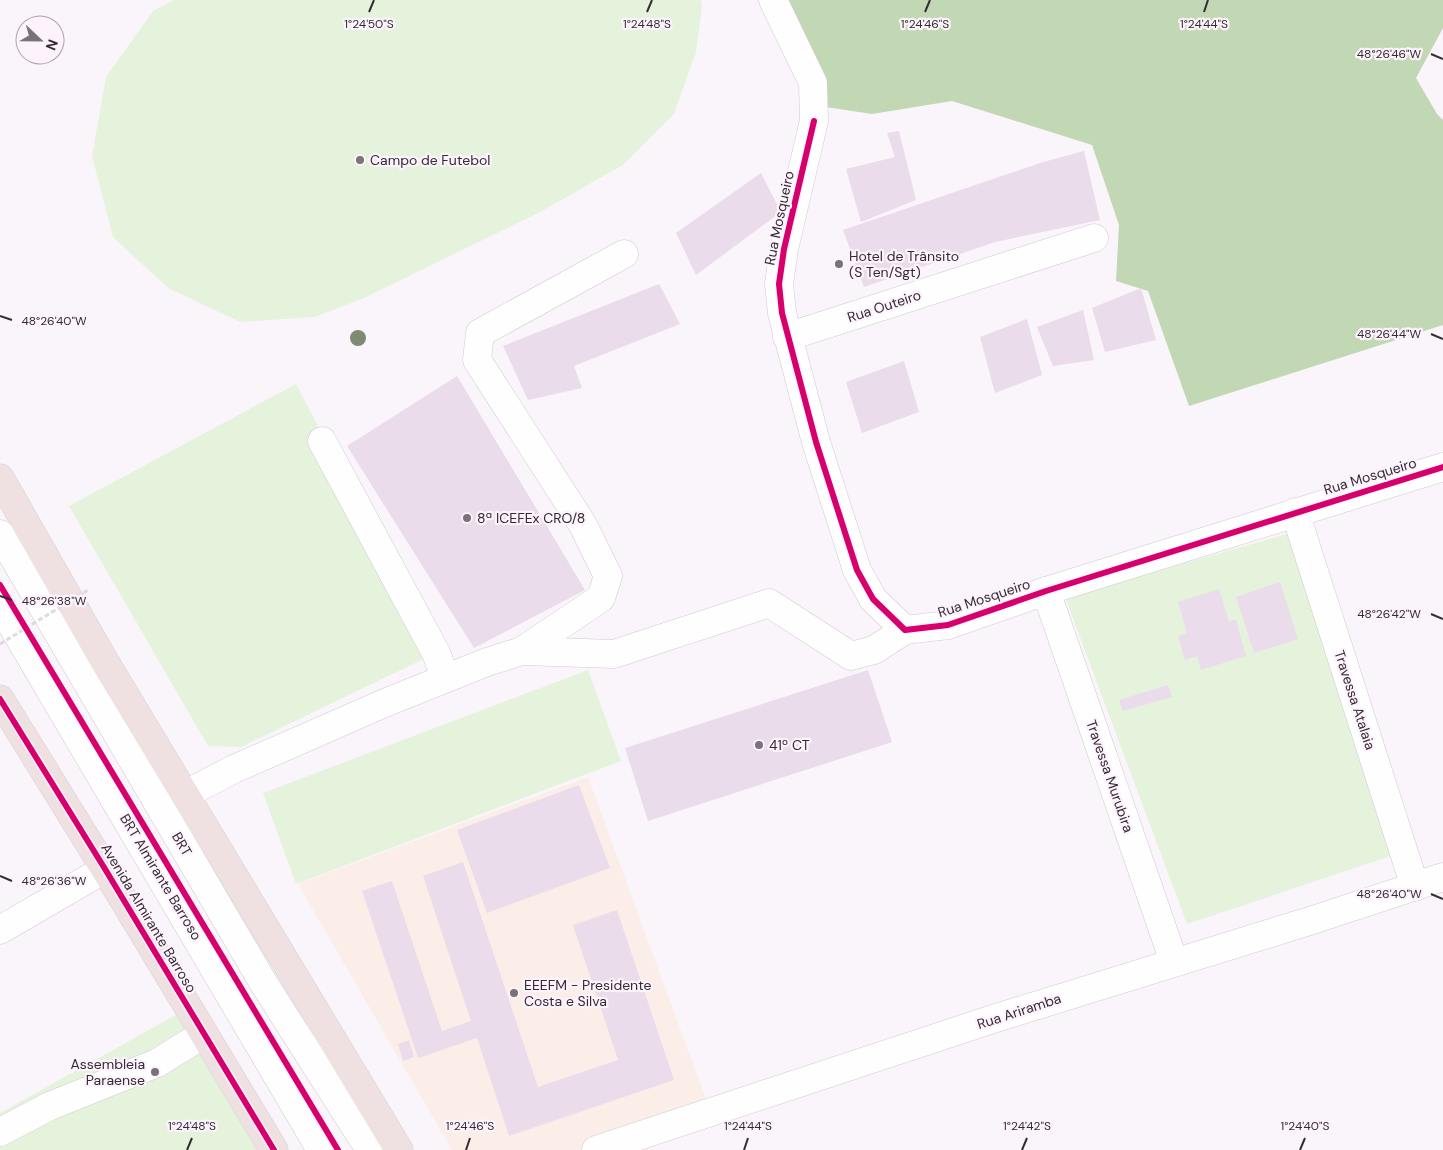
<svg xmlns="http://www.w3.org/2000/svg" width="1443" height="1150" font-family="'DM Sans',sans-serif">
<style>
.education{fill:#fbeee8}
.green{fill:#e5f3dc}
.forest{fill:#c2d8b4}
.building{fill:#eadceb}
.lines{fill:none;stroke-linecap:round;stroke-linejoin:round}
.minor-casing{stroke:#d0cad0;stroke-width:29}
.highway-casing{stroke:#d5d1d5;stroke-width:29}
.minor{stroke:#fefefe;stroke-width:28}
.highway{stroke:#efe1e2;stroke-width:28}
.path-bridge{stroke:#dddbdd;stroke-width:3;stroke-dasharray:5 2.5;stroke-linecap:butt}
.cycleway-casing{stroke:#fcf3fc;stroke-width:9}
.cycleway{stroke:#d6006c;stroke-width:6}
.tree{fill:#7e8b72}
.ticks{fill:none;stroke:#342b33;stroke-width:2}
.poi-dot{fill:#797279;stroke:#fcf3fc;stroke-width:2}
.labels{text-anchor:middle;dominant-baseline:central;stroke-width:4.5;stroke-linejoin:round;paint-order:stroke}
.poi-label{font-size:14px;fill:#342b33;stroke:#fcf3fc;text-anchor:start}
.street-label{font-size:14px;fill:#342b33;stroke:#fcf3fc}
.ticks-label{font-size:12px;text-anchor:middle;fill:#342b33;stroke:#fcf3fc;stroke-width:4.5;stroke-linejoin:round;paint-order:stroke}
</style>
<rect width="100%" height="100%" fill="#faf5fa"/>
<path class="education" d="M588 777 707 1102 578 1150H452L298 884Z"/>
<g class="green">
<path d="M174 0H701L702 6 696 52 674 114 623 165 540 212 364 298 315 317 240 322 168 288 113 237 92 156 106 77 153 11Z"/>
<path d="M296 384 436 653 241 747 208 746 69 506Z"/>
<path d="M1287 534 1394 855 1187 924 1065 597Z"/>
<path d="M588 670 621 761 296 884 263 793Z"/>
<path d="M197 1003 283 1150H0V1113Z"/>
</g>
<path class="forest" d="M762 0H1443V28L1416 78 1437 114 1443 120V325L1189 406 1148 291 1116 281 1119 225 1092 145 952 101 872 114 819 106Z"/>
<g class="building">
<path d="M899 131 916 200 861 222 846 169 895 157 887 133Z"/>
<path d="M1084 151 1100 220 995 242 864 287 843 230 1043 162Z"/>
<path d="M761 173 781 212 696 275 676 233Z"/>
<path d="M659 284 680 324 574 366 582 388 528 400 503 346Z"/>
<path d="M1141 288 1156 340 1105 352 1092 308Z"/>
<path d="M1083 310 1094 360 1053 366 1037 327Z"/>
<path d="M1027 319 1042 375 995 393 980 337Z"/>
<path d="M904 361 919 412 862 433 846 382Z"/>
<path d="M457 376 585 590 474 648 347 446Z"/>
<path d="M1280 582 1298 639 1254 653 1236 597Z"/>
<path d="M1219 589 1229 621 1236 620 1246 656 1201 670 1197 656 1185 660 1178 636 1187 633 1178 602Z"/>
<path d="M868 670 892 742 648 821 625 748Z"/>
<path d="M1168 685 1172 697 1123 711 1119 700Z"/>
<path d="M579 785 610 868 487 913 457 830Z"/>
<path d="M463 862 538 1087 618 1060 573 925 617 910 674 1080 509 1136 477 1038 418 1058 362 891 392 881 442 1031 471 1021 423 876Z"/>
<path d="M409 1040 414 1057 403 1061 398 1044Z"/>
</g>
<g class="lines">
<g class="minor-casing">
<g id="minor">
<path d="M773 0 813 83 814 121 784 249 779 284 782 313 816 442 857 570 873 599 905 630 948 625 1046 591 1443 467"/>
<path d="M787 337 1094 238"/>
<path d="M322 441 436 653 445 677"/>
<path d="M1295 512 1415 887"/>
<path d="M0 534 264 984 370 1150"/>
<path d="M1046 591 1174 962"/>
<path d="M0 605 321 1150"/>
<path d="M522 651 601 598 608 576 583 525 477 360 480 333 624 254"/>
<path d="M184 795 234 769 387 702 487 662 522 651 614 654 769 603 851 656 874 650 905 630"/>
<path d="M0 930 105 869"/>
<path d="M0 1132 50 1106 157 1063 204 1034"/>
<path d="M596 1150 996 1018 1316 919 1443 877"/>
</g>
</g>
<g class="highway-casing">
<g id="highway">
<path d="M0 478 105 662 399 1150"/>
<path d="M0 699 105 869 274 1150"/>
</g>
</g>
<use href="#minor" class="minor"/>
<use href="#highway" class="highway"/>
<path class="path-bridge" d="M0 644 88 590"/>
<g class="cycleway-casing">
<g id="cycleway">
<path d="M814 121 784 249 779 284 782 313 816 442 857 570 873 599 905 630 948 625 1046 591 1443 467"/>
<path d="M0 585 338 1150"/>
<path d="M0 699 105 869 274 1150"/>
</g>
</g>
<use href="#cycleway" class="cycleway"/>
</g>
<circle class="tree" cx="358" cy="338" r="8"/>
<path class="ticks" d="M369 12 374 0M647 12 652 0M925 12 930 0M1204 12 1208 0M1431 54 1443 59M0 316 12 320M1431 334 1443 339M0 596 12 600M1431 614 1443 619M0 876 12 881M1431 894 1443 899M187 1150 192 1138M466 1150 470 1138M744 1150 748 1138M1022 1150 1027 1138M1300 1150 1305 1138"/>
<g class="poi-dot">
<circle cx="360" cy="160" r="5"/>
<circle cx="839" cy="264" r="5"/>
<circle cx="467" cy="518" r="5"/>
<circle cx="759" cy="745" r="5"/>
<circle cx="514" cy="993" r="5"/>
<circle cx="155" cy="1072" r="5"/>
</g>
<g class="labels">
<g class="poi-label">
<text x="370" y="160">Campo de Futebol</text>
<text x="849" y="256">Hotel de Trânsito<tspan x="849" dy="16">(S Ten/Sgt)</tspan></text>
<text x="477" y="518">8ª ICEFEx CRO/8</text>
<text x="769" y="745">41º CT</text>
<text x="524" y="985">EEEFM - Presidente<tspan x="524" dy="16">Costa e Silva</tspan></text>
<text x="145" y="1064" text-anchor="end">Assembleia<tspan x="145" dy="16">Paraense</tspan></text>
</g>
<g class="street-label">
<text transform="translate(779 218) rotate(-78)">Rua Mosqueiro</text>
<text transform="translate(884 306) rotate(-18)">Rua Outeiro</text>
<text transform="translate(1370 476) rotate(-17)">Rua Mosqueiro</text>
<text transform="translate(984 598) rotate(-18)">Rua Mosqueiro</text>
<text transform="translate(1355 700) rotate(72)">Travessa Atalaia</text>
<text transform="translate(1110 776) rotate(71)">Travessa Murubira</text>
<text transform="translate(182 844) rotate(60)">BRT</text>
<text transform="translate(161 877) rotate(59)">BRT Almirante Barroso</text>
<text transform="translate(149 918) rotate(59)">Avenida Almirante Barroso</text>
<text transform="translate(1019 1011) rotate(-18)">Rua Ariramba</text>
</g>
</g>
<g class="ticks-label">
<text x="369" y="28">1°24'50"S</text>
<text x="647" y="28">1°24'48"S</text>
<text x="925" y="28">1°24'46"S</text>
<text x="1204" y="28">1°24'44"S</text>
<text x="1389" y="58">48°26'46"W</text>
<text x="54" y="325">48°26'40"W</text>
<text x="1389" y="338">48°26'44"W</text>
<text x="54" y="605">48°26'38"W</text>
<text x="1389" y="618">48°26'42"W</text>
<text x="54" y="885">48°26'36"W</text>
<text x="1389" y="898">48°26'40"W</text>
<text x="192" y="1130">1°24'48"S</text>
<text x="470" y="1130">1°24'46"S</text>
<text x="748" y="1130">1°24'44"S</text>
<text x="1027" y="1130">1°24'42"S</text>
<text x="1305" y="1130">1°24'40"S</text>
</g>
<g transform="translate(40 40) rotate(112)"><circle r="24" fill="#fcf3fc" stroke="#aca3ac"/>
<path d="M0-4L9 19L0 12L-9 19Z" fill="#797279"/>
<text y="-8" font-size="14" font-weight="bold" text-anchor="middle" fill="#342b33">N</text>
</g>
</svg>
